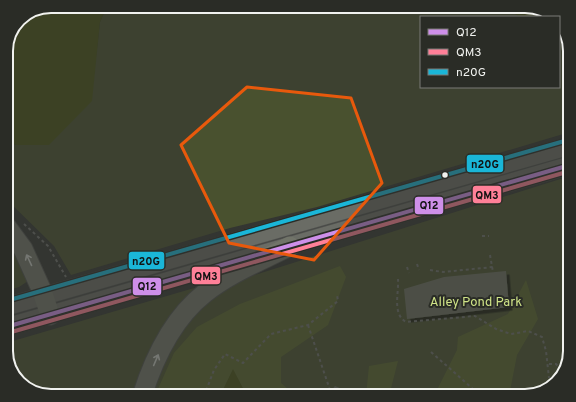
<svg xmlns="http://www.w3.org/2000/svg" width="576" height="402" font-family="Overpass,sans-serif">
<style>
.green{fill:#49512f}
.forest{fill:#5a652e}
.water{fill:#475116}
.building{fill:#6b6e60;filter:url(#shadow)}
.lines{fill:none;stroke-linecap:round;stroke-linejoin:round}
.primary-casing{stroke:#4f504d;stroke-width:19}
.motorway-casing{stroke:#4f504d;stroke-width:21}
.path{stroke:#6e6f6c;stroke-width:2;stroke-dasharray:3 3;stroke-linecap:butt}
.primary{stroke:#6a6c65;stroke-width:17}
.motorway{stroke:#717469;stroke-width:19}
.bus-1-casing{stroke:#2a2c26;stroke-width:7}
.bus-2-casing{stroke:#2a2c26;stroke-width:7}
.bus-3-casing{stroke:#2a2c26;stroke-width:7}
.bus-1{stroke:#ce8fe9;stroke-width:4}
.bus-2{stroke:#ff8098;stroke-width:4}
.bus-3{stroke:#1ab6d8;stroke-width:4}
.oneway{stroke:#c4c6c0}
.marked{fill:none;stroke:#e8590c;stroke-width:3;stroke-linejoin:round}
.bus-dot{fill:#f1f2ef;stroke:#2a2c26;stroke-width:1.5}
.labels{text-anchor:middle;dominant-baseline:central;stroke-width:4;stroke-linejoin:round;paint-order:stroke}
.park-label{font-size:13px;fill:#d0e488;stroke:#2a2c26}
.rim{fill:none;stroke:#f1f2ef;stroke-width:2}
.line-badge{stroke:#2a2c26;stroke-width:1.5}
.pale-badge-label{font-size:11px;text-anchor:middle;font-weight:bold;fill:#111}
</style>
<defs>
<filter id="shadow"><feDropShadow dx="3.5" dy="3.5" stdDeviation="0" flood-color="#0009"/></filter>
</defs>
<rect width="100%" height="100%" fill="#333531"/>
<g class="green">
<path d="M107 6H505L518 16 524 17H421V87H559V38L570 50V132L317 207 230 228 71 275 54 246 6 199V140L16 145 91 101 100 22Z"/>
<path d="M570 176V352L561 378 525 396H50L24 387 6 354V343L201 286 194 294Z"/>
<path d="M6 234 28 281 19 287 6 291Z"/>
</g>
<g class="forest">
<path d="M340 266 346 277 328 325 281 357V383L296 396H247L233 370 220 396H157L158 389 174 353 197 327 240 304Z"/>
<path d="M526 280 538 319 517 355 509 396H434L457 350 458 337 508 314Z"/>
<path d="M398 361 389 396H366L369 366Z"/>
</g>
<g class="water">
<path d="M51 6H107L100 22 92 101 49 145H16L6 140V47L21 17Z"/>
<path d="M505 6H526L552 15 553 17 518 16Z"/>
<path d="M233 369 247 396H220Z"/>
</g>
<g class="building">
<path d="M506 271 509 307 407 319 404 289 444 277Z"/>
<path d="M335 386 342 389V392L339 395H336L331 391Z"/>
</g>
<g class="lines">
<g class="primary-casing">
<g id="primary">
<path d="M6 307 570 146"/>
<path d="M6 327 570 165"/>
</g>
</g>
<g class="motorway-casing">
<g id="motorway">
<path d="M6 226 23 249 42 291 50 315"/>
<path d="M142 396C154 358 173 318 205 293 230 273 261 261 290 246"/>
</g>
</g>
<g class="path">
<path d="M6 207 11 212"/>
<path d="M24 224 48 246 66 277"/>
<path d="M482 236H489"/>
<path d="M490 255 493 272"/>
<path d="M417 264 419 270"/>
<path d="M407 267 409 273"/>
<path d="M430 270 443 272 493 267"/>
<path d="M398 279C399 293 392 314 406 322L475 316 496 329 511 334 528 331 542 337 546 351 549 378"/>
<path d="M308 325 330 390"/>
<path d="M431 352 481 396"/>
<path d="M549 364H556L563 372"/>
<path d="M204 396 214 370 225 354 243 363 271 334 308 325 338 301 337 295"/>
</g>
<use href="#primary" class="primary"/>
<use href="#motorway" class="motorway"/>
<g class="bus-1-casing">
<path id="bus-1" d="M6 327 570 165"/>
</g>
<g class="bus-2-casing">
<path id="bus-2" d="M8 333 570 171"/>
</g>
<g class="bus-3-casing">
<path id="bus-3" d="M6 301 568 140"/>
</g>
<use href="#bus-1" class="bus-1"/>
<use href="#bus-2" class="bus-2"/>
<use href="#bus-3" class="bus-3"/>
</g>
<defs><path id="oneway-shaft" d="M-6 0H5M1.5-3L5.5 0L1.5 3" fill="none" stroke-width="1.6" stroke-linecap="round" stroke-linejoin="round"/></defs>
<g class="oneway">
<use href="#oneway-shaft" transform="translate(29 260) rotate(-115)"/>
<use href="#oneway-shaft" transform="translate(156 360) rotate(-67)"/>
</g>
<path d="M0 0H576V402H0ZM247 87 351 98 382 183 314 260 229 243 181 145Z" fill="#333531" fill-opacity=".55" fill-rule="evenodd"/>
<path class="marked" d="M247 87 351 98 382 183 314 260 229 243 181 145Z"/>
<circle class="bus-dot" cx="445" cy="175" r="3.5"/>
<g class="labels">
<g class="park-label">
<text x="476" y="303">Alley Pond Park</text>
</g>
</g>
<path d="M0 0H576V402H0ZM51 13H525A38 38 0 0 1 563 51V351A38 38 0 0 1 525 389H51A38 38 0 0 1 13 351V51A38 38 0 0 1 51 13Z" fill="#2a2c26" fill-rule="evenodd"/>
<path class="rim" d="M51 13H525A38 38 0 0 1 563 51V351A38 38 0 0 1 525 389H51A38 38 0 0 1 13 351V51A38 38 0 0 1 51 13Z"/>
<g class="line-badge">
<rect x="466" y="154" width="38" height="19" rx="4" fill="#1ab6d8"/>
<rect x="472" y="185" width="30" height="19" rx="4" fill="#ff8098"/>
<rect x="414" y="196" width="30" height="19" rx="4" fill="#ce8fe9"/>
<rect x="128" y="251" width="37" height="19" rx="4" fill="#1ab6d8"/>
<rect x="191" y="266" width="30" height="19" rx="4" fill="#ff8098"/>
<rect x="132" y="277" width="30" height="19" rx="4" fill="#ce8fe9"/>
</g>
<g class="pale-badge-label">
<text x="485" y="168">n20G</text>
<text x="487" y="199">QM3</text>
<text x="429" y="209">Q12</text>
<text x="146" y="265">n20G</text>
<text x="206" y="280">QM3</text>
<text x="147" y="290">Q12</text>
</g>
<rect x="420" y="16" width="140" height="72" fill="#2a2c26" stroke="#7a7b76"/>
<rect x="428" y="29" width="20" height="6" fill="#ce8fe9" stroke="#7a7b76"/>
<text x="456" y="36" font-size="12" fill="#f1f2ef">Q12</text>
<rect x="428" y="49" width="20" height="6" fill="#ff8098" stroke="#7a7b76"/>
<text x="456" y="56" font-size="12" fill="#f1f2ef">QM3</text>
<rect x="428" y="69" width="20" height="6" fill="#1ab6d8" stroke="#7a7b76"/>
<text x="456" y="76" font-size="12" fill="#f1f2ef">n20G</text>
</svg>
